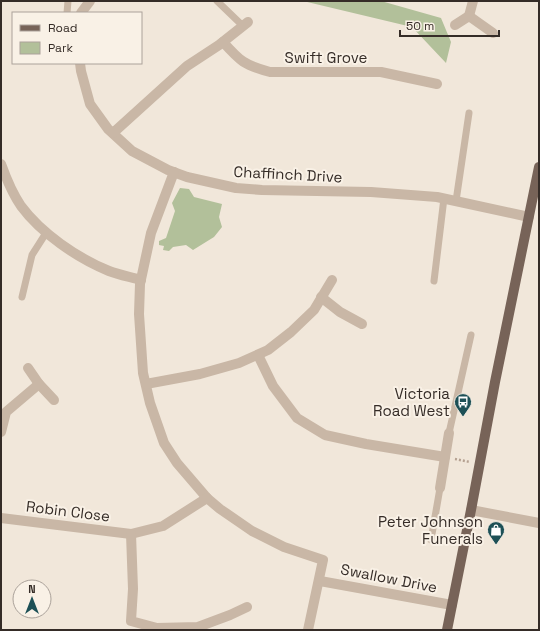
<svg xmlns="http://www.w3.org/2000/svg" width="540" height="631" font-family="'Space Grotesk',sans-serif">
<style>
.green{fill:#b2c09a}
.lines{fill:none;stroke-linecap:round;stroke-linejoin:round}
.path{stroke:#b5a191;stroke-width:2.5;stroke-dasharray:2 2;stroke-linecap:butt}
.lane{stroke:#c9b7a6;stroke-width:7}
.street{stroke:#c9b7a6;stroke-width:10}
.primary{stroke:#776358;stroke-width:10}
.labels{text-anchor:middle;dominant-baseline:central;stroke-width:4;stroke-linejoin:round;paint-order:stroke}
.street-label{font-size:15px;fill:#352c27;stroke:#f9f1e6}
.poi-label{font-size:15px;fill:#352c27;stroke:#f9f1e6;text-anchor:end}
</style>
<rect width="100%" height="100%" fill="#f1e7da"/>
<g class="green">
<path d="M303 1H381L441 18 451 42 446 63 412 27Z"/>
<path d="M180 188 189 189 194 197 222 204 219 217 222 227 214 237 193 250 186 245 173 247 169 251 163 250 164 246 159 245V241L166 238 175 211 172 203Z"/>
</g>
<g class="lines">
<path class="path" d="M455 459 470 462"/>
<g class="lane">
<path d="M217 1 243 26"/>
<path d="M67 13 68 1"/>
<path d="M456 201 469 113"/>
<path d="M434 281 444 198"/>
<path d="M22 297 32 255 46 233"/>
<path d="M449 433 471 335"/>
<path d="M431 540 440 488"/>
</g>
<g class="street">
<path d="M81 13 90 1"/>
<path d="M469 16 473 1"/>
<path d="M455 25 469 16 493 33"/>
<path d="M223 42C240 61 244 65 270 72H381L437 84"/>
<path d="M80 63 81 71 90 104 108 129 132 151 168 170 187 177 236 188 262 190 371 192 437 197 529 217"/>
<path d="M113 133 187 66 219 45 248 22"/>
<path d="M1 164C6 178 12 193 21 206 41 233 77 258 109 271 119 275 131 277 141 280"/>
<path d="M174 172 151 233 140 284 139 314 143 373 150 403 164 443 177 463 207 498 220 509 252 531 284 547 323 560 308 630"/>
<path d="M321 297 340 312 362 324"/>
<path d="M258 355 273 386 297 418 325 435 366 444 445 457"/>
<path d="M28 368 39 384 54 400"/>
<path d="M146 384 200 374 239 363 268 350 291 332 314 310 332 280"/>
<path d="M1 432 6 412 39 384"/>
<path d="M440 488 449 433"/>
<path d="M471 510 539 523"/>
<path d="M1 518 131 534 163 526 207 498"/>
<path d="M131 534 133 589 131 621 157 628 198 627 230 615 247 607"/>
<path d="M320 581 452 605"/>
</g>
<path class="primary" d="M447 630 471 510 495 382 539 167"/>
</g>
<defs>
<g id="bus-pin" transform="scale(0.9)"><path d="M0 17L-7.5 6A9.5 9.5 0 1 1 7.5 6Z" fill="#1d5056" stroke="#f9f1e6"/><path d="M-5-6H5V4H4V6H2V4H-2V6H-4V4H-5ZM-3.5-4V0h7V-4ZM-3.5 1.2v1.5H-2V1.2ZM2 1.2v1.5H3.5V1.2Z" fill="#fff"/></g>
<g id="shop-pin" transform="scale(0.9)"><path d="M0 17L-7.5 6A9.5 9.5 0 1 1 7.5 6Z" fill="#1d5056" stroke="#f9f1e6"/><path d="M-5-2.5h2.3a2.7 3.5 0 0 1 5.4 0H5L5.5 6h-11ZM-1.5-2.5h3a1.5 2.3 0 0 0-3 0Z" fill="#fff"/></g>
</defs>
<g fill-rule="evenodd">
<use href="#bus-pin" x="463" y="402"/>
<use href="#shop-pin" x="496" y="530"/>
</g>
<g class="labels">
<g class="street-label">
<text x="326" y="57">Swift Grove</text>
<text transform="translate(288 174) rotate(3)">Chaffinch Drive</text>
<text transform="translate(68 511) rotate(7)">Robin Close</text>
<text transform="translate(389 578) rotate(11)">Swallow Drive</text>
</g>
<g class="poi-label">
<text x="450" y="393">Victoria<tspan x="450" dy="17">Road West</tspan></text>
<text x="483" y="521">Peter Johnson<tspan x="483" dy="17">Funerals</tspan></text>
</g>
</g>
<rect width="540" height="631" fill="none" stroke="#352c27" stroke-width="4"/>
<rect x="12" y="12" width="130" height="52" fill="#f9f1e6" stroke="#aba29a"/>
<rect x="20" y="25" width="20" height="6" fill="#776358" stroke="#aba29a"/>
<text x="48" y="32" font-size="12" fill="#352c27">Road</text>
<rect x="20" y="42" width="20" height="12" fill="#b2c09a" stroke="#aba29a"/>
<text x="48" y="52" font-size="12" fill="#352c27">Park</text>
<g transform="translate(32 599)"><circle r="19" fill="#f9f1e6" stroke="#aba29a"/>
<path d="M0-3L7 15L0 10L-7 15Z" fill="#1d5056"/>
<text y="-6" font-size="11" font-weight="bold" text-anchor="middle" fill="#352c27">N</text>
</g>
<path d="M400 30v6h99v-6" fill="none" stroke="#352c27" stroke-width="2"/>
<text x="406" y="30" font-size="12" fill="#352c27" stroke="#f9f1e6" stroke-width="3" paint-order="stroke">50 m</text>
</svg>
